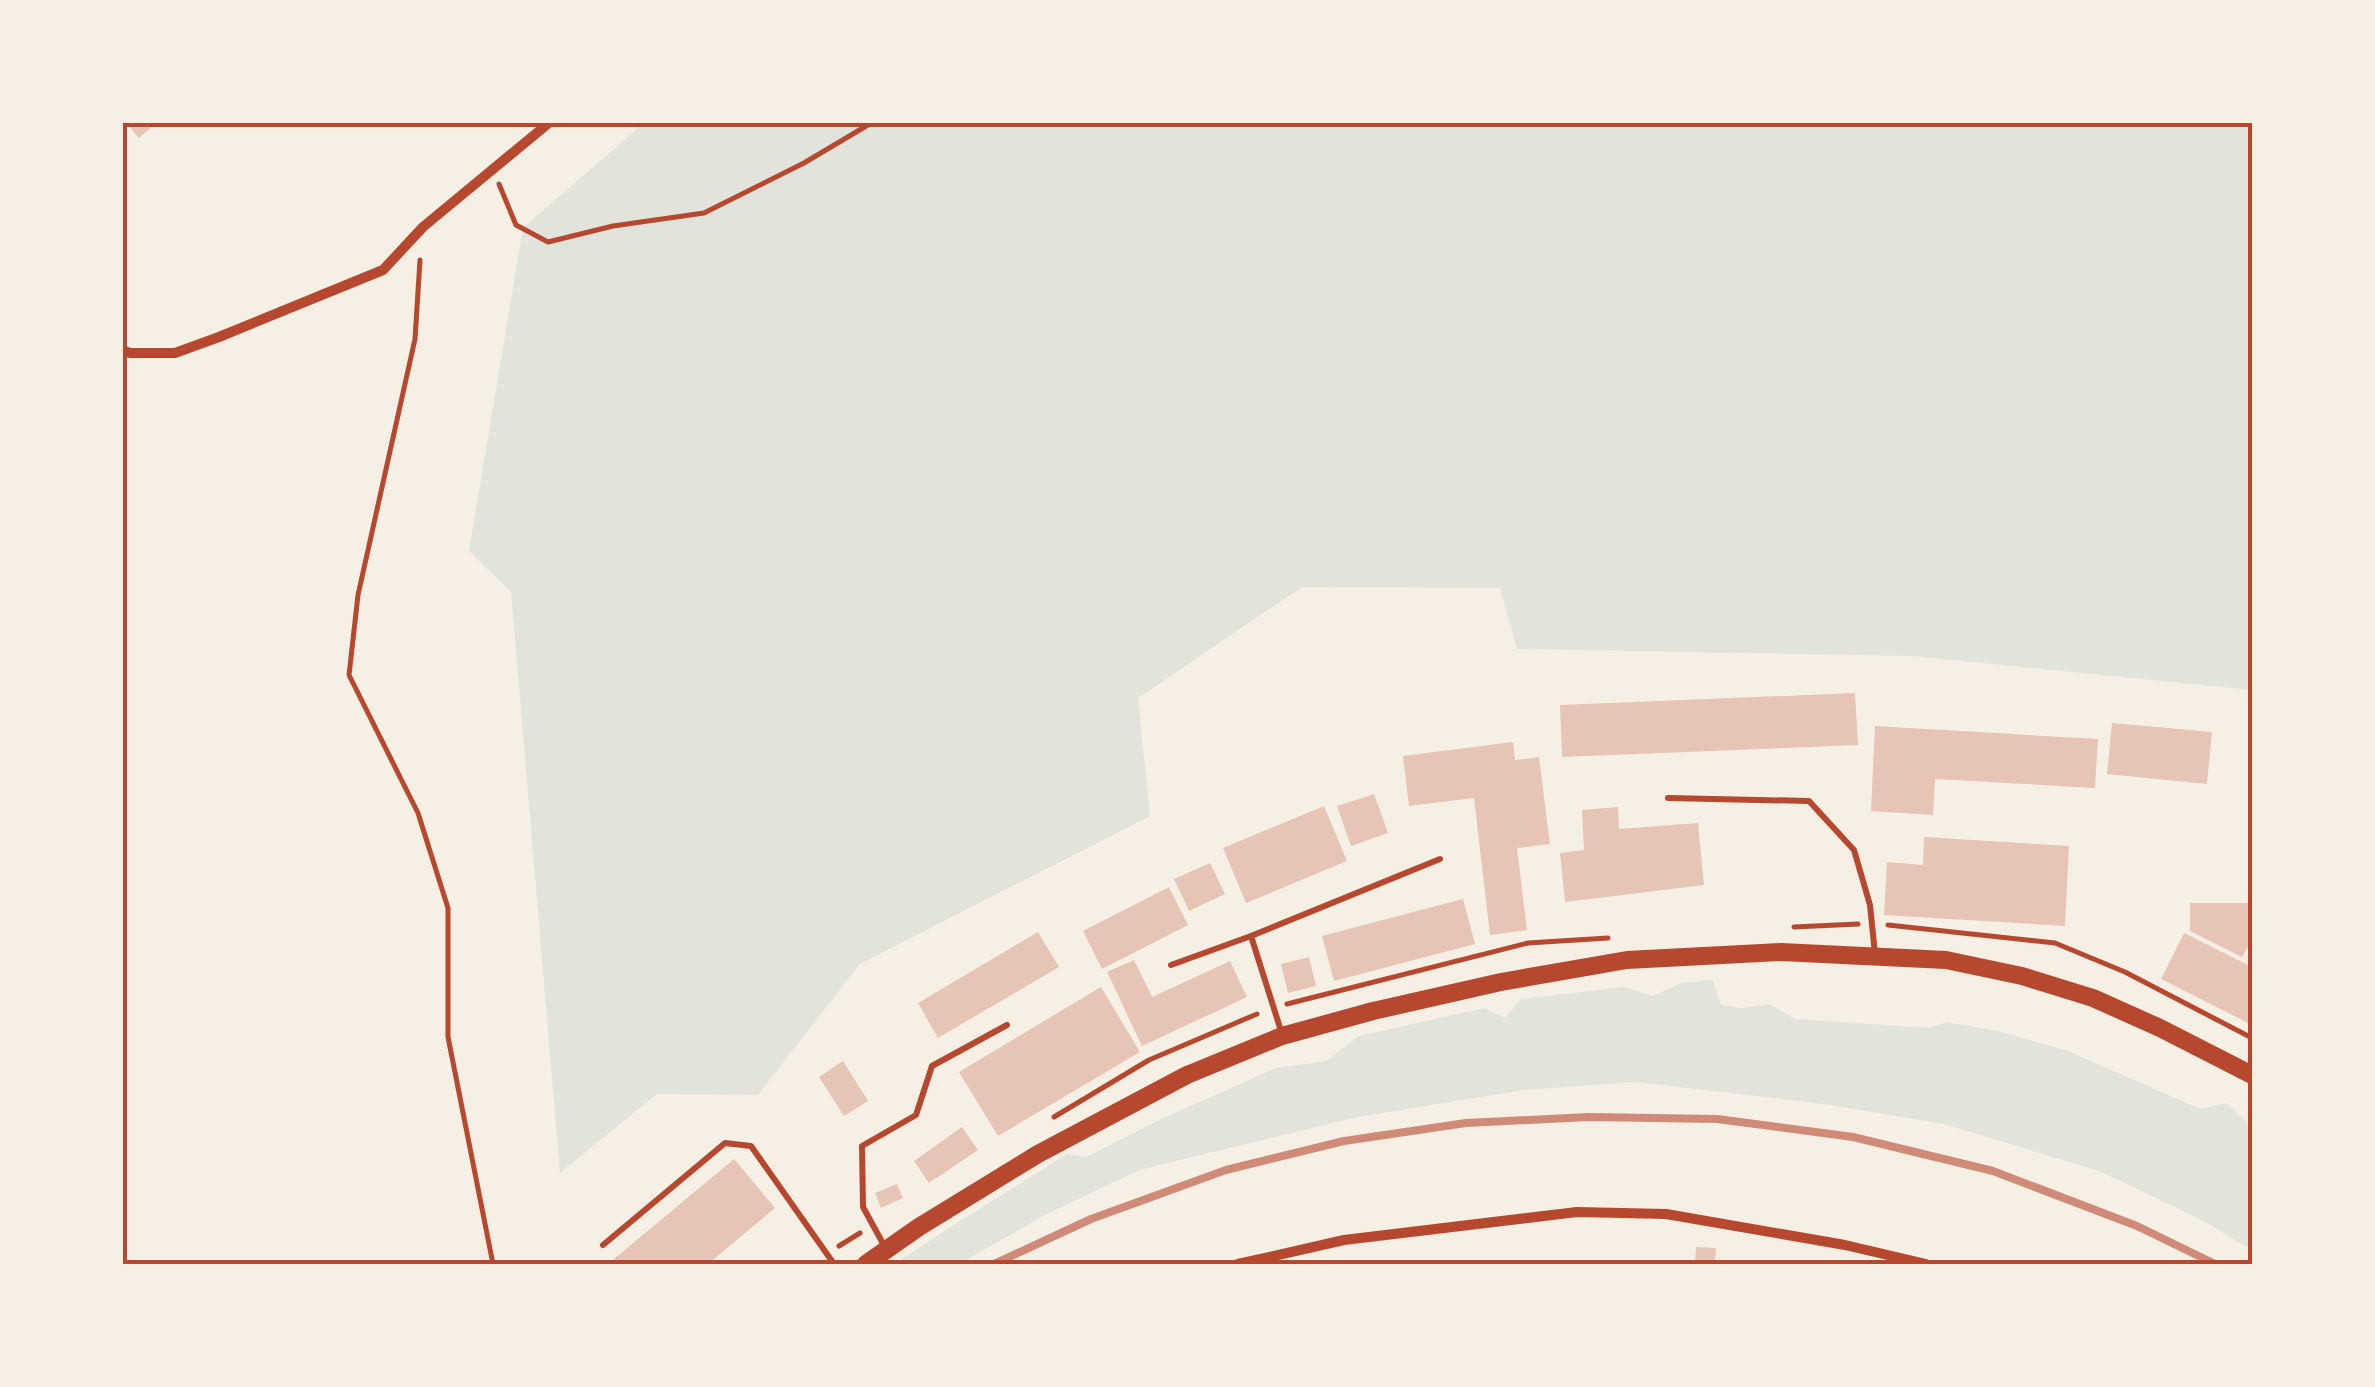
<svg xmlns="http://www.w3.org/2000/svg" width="2375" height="1387" font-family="Spectral,serif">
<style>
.green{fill:#e2e4dc}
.building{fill:#e6c5b7}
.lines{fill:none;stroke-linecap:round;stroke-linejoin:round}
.path{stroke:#b5482f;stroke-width:5}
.service{stroke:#b5482f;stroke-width:6}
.minor{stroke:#b5482f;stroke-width:10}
.secondary{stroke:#b5482f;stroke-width:18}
.rail{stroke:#cf8b77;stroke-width:8}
.neatline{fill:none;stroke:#b5482f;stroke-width:4}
</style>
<rect width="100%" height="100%" fill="#f6efe4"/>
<g class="green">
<path d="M644 123H2252V690L1911 656 1517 649 1500 588 1302 587 1138 698 1150 816 860 964 758 1095 657 1094 560 1173 511 592 469 551 523 228Z"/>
<path d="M1713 980 1721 1005 1743 1008 1769 1004 1795 1019 1930 1028 1947 1022 1998 1031 2068 1051 2200 1109 2227 1103 2252 1128V1250L2200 1219 2099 1171 1944 1124 1824 1104 1636 1082 1524 1090 1353 1118 1139 1170 1045 1215 959 1264H895L952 1226 1067 1154 1086 1157 1155 1122 1276 1068 1326 1061 1359 1036 1484 1008 1505 1018 1521 999 1624 987 1653 996 1681 983Z"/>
</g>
<g class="building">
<path d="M125 122H157L139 138Z"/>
<path d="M1855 693 1858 745 1562 757 1560 705Z"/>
<path d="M2112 723 2212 732 2207 784 2107 774Z"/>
<path d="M1875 726 2098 739 2095 788 1935 779 1933 815 1871 811Z"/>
<path d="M1513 742 1515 760 1539 757 1550 844 1517 848 1527 930 1490 935 1474 798 1409 806 1403 756Z"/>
<path d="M1374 794 1388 833 1351 846 1337 806Z"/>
<path d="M1324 806 1347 861 1246 903 1223 848Z"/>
<path d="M1618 807 1619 829 1698 823 1704 885 1565 902 1560 853 1584 850 1582 810Z"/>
<path d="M1924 837 2069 846 2065 926 1884 915 1887 862 1923 865Z"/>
<path d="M1210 863 1225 894 1189 911 1174 879Z"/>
<path d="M1169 887 1188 925 1102 969 1083 931Z"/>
<path d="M1463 899 1475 944 1334 981 1322 936Z"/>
<path d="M2190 903H2252V939L2242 957 2190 931Z"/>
<path d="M1038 932 1059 967 938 1038 918 1003Z"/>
<path d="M2184 933 2252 967V1025L2161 979Z"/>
<path d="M1309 957 1316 986 1288 993 1281 964Z"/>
<path d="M1134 960 1152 997 1230 961 1247 997 1142 1046 1107 972Z"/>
<path d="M1101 987 1140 1052 998 1136 959 1072Z"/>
<path d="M843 1061 868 1101 844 1116 819 1077Z"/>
<path d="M962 1127 978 1150 929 1183 914 1161Z"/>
<path d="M734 1159 775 1208 708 1264H618L614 1259Z"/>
<path d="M897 1184 903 1198 881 1208 875 1193Z"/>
<path d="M1696 1247 1716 1248 1715 1264H1695Z"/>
</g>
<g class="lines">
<g class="path">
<path d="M499 184 516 225 548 242 613 226 704 213 804 163 873 122"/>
<path d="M420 260 415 339 358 595 349 675 418 813 448 908V1037L493 1264"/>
<path d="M1888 925 2055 943 2125 972 2252 1038"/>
<path d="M1794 927 1858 924"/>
<path d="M1287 1004 1528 943 1608 938"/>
<path d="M1054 1117 1149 1060 1257 1014"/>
<path d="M839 1246 860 1233"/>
</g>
<g class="service">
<path d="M1668 798 1809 801 1854 850 1870 905 1875 954"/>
<path d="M1251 936 1440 859"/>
<path d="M1171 965 1251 936 1282 1034"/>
<path d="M603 1245 725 1143 751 1146 834 1264"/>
<path d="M886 1249 863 1207 862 1146 916 1115 932 1066 1007 1025"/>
</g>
<g class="minor">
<path d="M122 350 130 353H175L219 337 383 270 423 227 550 122"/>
<path d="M1238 1264 1344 1240 1577 1212 1666 1214 1845 1245 1926 1264"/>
</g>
<path class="secondary" d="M866 1264 919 1227 1038 1154 1187 1075 1282 1036 1373 1011 1501 982 1627 960 1781 952 1946 960 2022 976 2093 998 2160 1028 2252 1075"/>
<path class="rail" d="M994 1264 1091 1219 1226 1170 1344 1141 1466 1123 1589 1117 1717 1119 1853 1137 1993 1171 2137 1226 2215 1264"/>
</g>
<rect width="2375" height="1387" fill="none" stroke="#f6efe4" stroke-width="250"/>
<rect x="125" y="125" width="2125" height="1137" class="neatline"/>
</svg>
